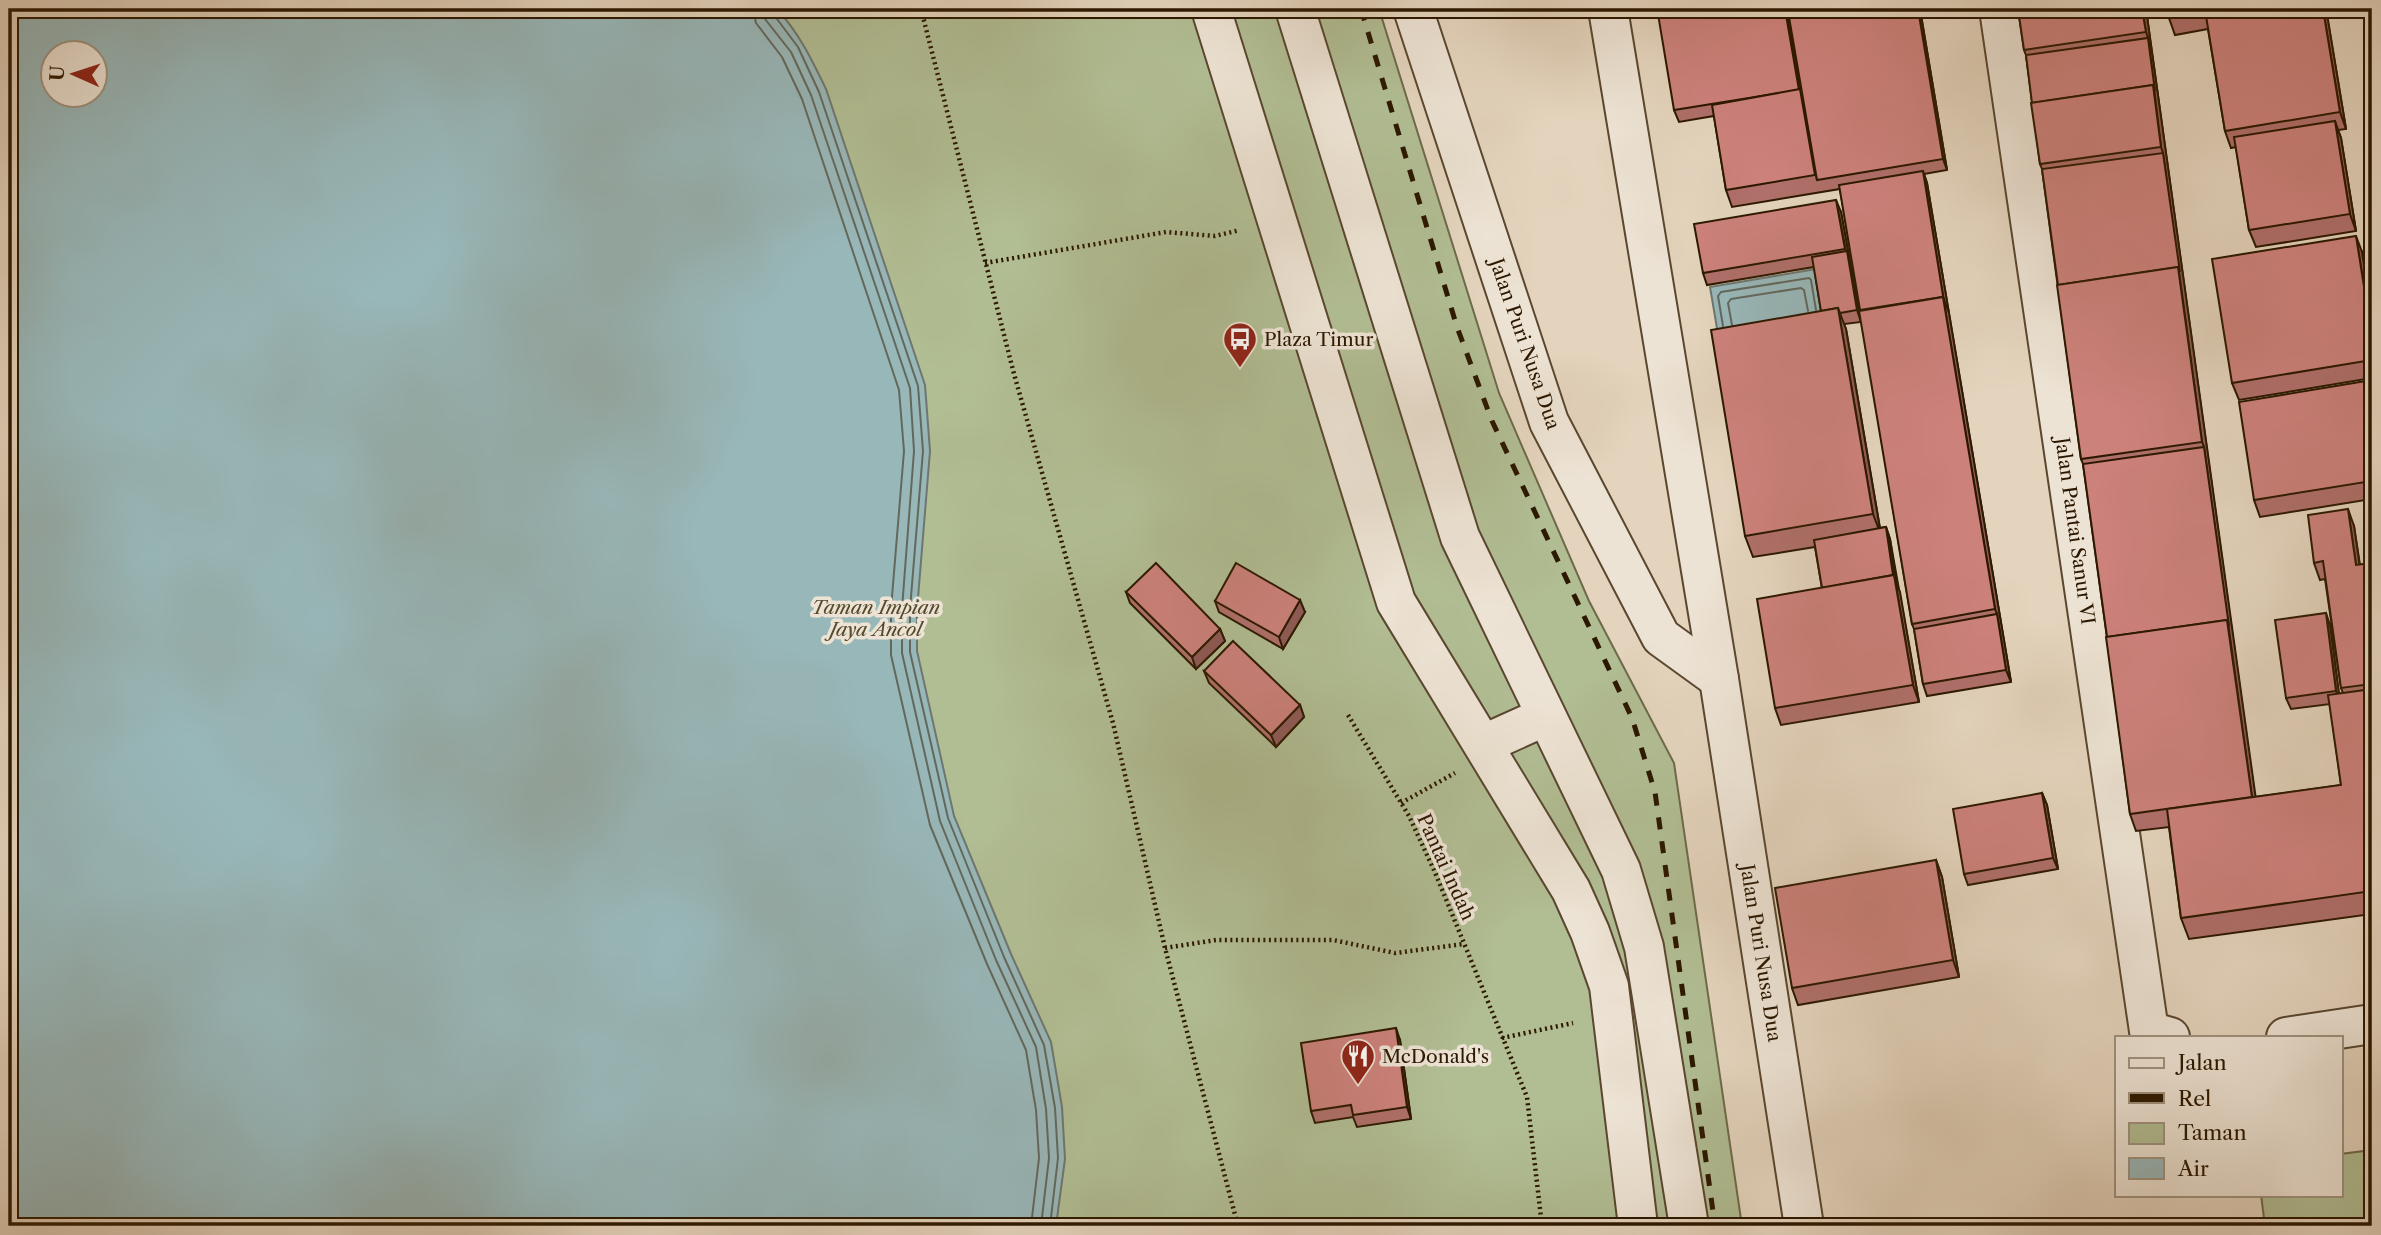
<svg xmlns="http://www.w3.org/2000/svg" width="2381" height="1235" font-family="'Libre Caslon Text',serif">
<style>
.green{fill:#b1bd93;stroke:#6e6a4a;stroke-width:2;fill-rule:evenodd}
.water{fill:#98b7b9;stroke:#6d776f;stroke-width:2;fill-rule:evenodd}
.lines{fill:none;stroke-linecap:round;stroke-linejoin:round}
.shore{stroke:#62685c;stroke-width:2}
.minor-casing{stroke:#5a472f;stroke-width:42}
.path{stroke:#2c1800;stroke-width:4.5;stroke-dasharray:2 3.5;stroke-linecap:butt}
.minor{stroke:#ede3d4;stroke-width:38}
.rail{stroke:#2c1800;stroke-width:5;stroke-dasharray:12 12;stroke-linecap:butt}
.wall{fill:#af6f6a;stroke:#2c1800;stroke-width:2}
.shaded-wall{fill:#8f5a56;stroke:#2c1800;stroke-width:2}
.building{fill:#cc817b;stroke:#2c1800;stroke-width:2}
.labels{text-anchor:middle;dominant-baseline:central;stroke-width:7;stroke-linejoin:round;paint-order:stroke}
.poi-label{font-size:19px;fill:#2c1800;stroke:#ede3d4;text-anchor:start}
.street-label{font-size:19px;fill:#2c1800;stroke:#ede3d4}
.park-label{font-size:19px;font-style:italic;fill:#544a2c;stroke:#ede3d4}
</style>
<rect width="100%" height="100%" fill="#e4d4bd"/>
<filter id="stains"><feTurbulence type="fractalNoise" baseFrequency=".00286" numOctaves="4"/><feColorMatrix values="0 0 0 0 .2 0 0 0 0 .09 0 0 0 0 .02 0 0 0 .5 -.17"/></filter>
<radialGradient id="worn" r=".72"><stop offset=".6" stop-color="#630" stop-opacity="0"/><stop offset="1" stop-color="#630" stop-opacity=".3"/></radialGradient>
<g class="green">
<path d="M9 9H1379L1499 393 1589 601 1674 763 1742 1226H9ZM52 52H94V94H52Z"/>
<path d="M2372 1150V1226H2265L2261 1195H2341V1154Z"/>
</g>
<g class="water">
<path d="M9 9H777C799 33 812 60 826 89L925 385 930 451 917 610V651L954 816 1011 954 1051 1042 1062 1107 1065 1159 1056 1226H9ZM52 52H94V94H52Z"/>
<path d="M1816 269 1826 327 1720 346 1710 287Z"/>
</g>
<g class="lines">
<g class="shore">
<path d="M753 9 756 23 782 57 802 99 899 390 904 451 891 609V655L930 825 987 964 1026 1050 1036 1110 1039 1158 1031 1226"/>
<path d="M764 9 765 19 791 52 811 95 910 388 914 451 902 609V653L940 821 996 960 1036 1047 1046 1109 1049 1158 1041 1226"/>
<path d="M772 9 774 15 798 47 819 92 918 386 923 451 910 609V652L948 818 1004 957 1044 1045 1055 1108 1058 1158 1050 1226"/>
<path d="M1732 325 1728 303 1731 299 1801 288 1804 290 1808 311"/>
<path d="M1723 326 1718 296 1721 292 1809 278 1811 280 1816 310"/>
</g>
<g class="minor-casing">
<g id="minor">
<path d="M1211 9 1396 602 1571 890 1590 932 1609 986 1638 1226"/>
<path d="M1295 9 1460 537 1621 870 1644 947 1689 1226"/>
<path d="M1413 9 1549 422 1661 637 1719 679"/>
<path d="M1608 9 1719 679 1804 1226"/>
<path d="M1999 9 2149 1031 2170 1037"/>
<path d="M1484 744 1546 716"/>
<path d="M2286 1037 2372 1024"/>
</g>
</g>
<g class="path">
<path d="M921 9 1014 374 1113 723 1165 948 1238 1226"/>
<path d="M985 263 1166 232 1215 236 1240 230"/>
<path d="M1348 715 1409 816 1434 870 1527 1097 1542 1226"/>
<path d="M1401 803 1455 773"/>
<path d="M1165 948 1216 940H1333L1395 953 1464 944"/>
<path d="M1502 1038 1573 1023"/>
</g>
<use href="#minor" class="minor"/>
<path class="rail" d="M1361 9 1457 327 1492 421 1632 718 1655 792 1715 1226"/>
</g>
<g class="wall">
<path d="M1787 9 1803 95 1920 9 1947 170 1924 174 1927 183 2011 682 1927 696 1923 684 1914 629 1912 624 1840 189 1732 207 1726 190 1714 116 1679 122 1674 110Z"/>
<path d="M2018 9H2146L2255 797 2341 785 2330 704 2291 709 2286 698 2330 625 2339 694 2343 693 2341 688 2325 579 2320 580 2314 563 2354 526 2360 565 2372 563V914L2189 939 2181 918 2169 827 2136 831 2130 814 2107 637 2083 464 2081 459 2042 169 2040 164 2026 55 2024 50Z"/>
<path d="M2168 9H2331L2326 10 2346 129 2338 130 2341 138 2356 231 2256 247 2249 230 2236 147 2231 148 2225 131 2208 29 2175 35 2169 18Z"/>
<path d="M1841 212 1861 322 1844 324 1846 329 1880 528 1886 527 1890 539 1919 702 1781 725 1775 708 1822 588 1815 547 1753 557 1745 536 1821 311 1814 267 1707 285 1703 273Z"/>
<path d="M2362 252 2372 315V378L2239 400 2232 383Z"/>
<path d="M2372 380V499L2260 517 2254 500Z"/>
<path d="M1126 592 1220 629 1225 641 1196 669 1130 603Z"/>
<path d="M1215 601 1305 612 1283 649 1219 612Z"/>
<path d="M1204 671 1300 705 1304 717 1276 747 1209 683Z"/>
<path d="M2042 793 2047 805 2058 869 1968 885 1964 874Z"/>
<path d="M1936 860 1942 877 1959 977 1798 1005 1792 988Z"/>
<path d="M1400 1040 1411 1119 1357 1127 1353 1117 1315 1123 1311 1111Z"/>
</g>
<g class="shaded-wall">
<path d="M1785 9H1787L1817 180 1799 90Z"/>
<path d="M1918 9H1920L1947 170 1943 159Z"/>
<path d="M2142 9H2146L2258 814 2252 798 2204 447 2202 442 2163 153 2161 147 2148 38 2146 32Z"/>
<path d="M2323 9H2325L2327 14 2346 129 2340 112Z"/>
<path d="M2335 121 2341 138 2356 231 2350 214Z"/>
<path d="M1923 171 1927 183 1949 313 1944 302Z"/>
<path d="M1836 200 1841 212 1861 322 1857 310Z"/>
<path d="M2356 236 2362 252 2372 315V337Z"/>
<path d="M1943 297 1949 313 2011 682 2006 670 1997 614 1995 609Z"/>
<path d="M1838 308 1846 329 1881 535 1873 514Z"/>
<path d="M2348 509 2354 526 2362 582 2356 565Z"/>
<path d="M1886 527 1890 539 1897 585 1900 592 1919 702 1913 685Z"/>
<path d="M1300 600 1305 612 1283 649 1279 637Z"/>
<path d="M2326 613 2330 625 2340 702 2336 691Z"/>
<path d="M1220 629 1225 641 1196 669 1192 657Z"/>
<path d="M2366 639 2372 657V682Z"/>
<path d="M1300 705 1304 717 1276 747 1271 735Z"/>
<path d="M2042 793 2047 805 2058 869 2053 858Z"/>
<path d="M1936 860 1942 877 1959 977 1953 960Z"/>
<path d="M1396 1028 1400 1040 1411 1119 1407 1107Z"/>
</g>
<g class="building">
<path d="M1688 9H1785L1799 90 1674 110 1658 14Z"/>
<path d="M1840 9H1918L1943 159 1817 180 1789 17Z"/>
<path d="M2018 9H2142L2146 32 2024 50Z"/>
<path d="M2168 9H2225L2169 18Z"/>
<path d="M2249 9H2323L2340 112 2225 131 2206 16Z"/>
<path d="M2148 38 2155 91 2153 85 2032 103 2026 55Z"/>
<path d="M2153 85 2161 147 2040 164 2031 103Z"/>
<path d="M1800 89 1815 175 1726 190 1712 105Z"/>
<path d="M2335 121 2350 214 2249 230 2234 137Z"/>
<path d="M2163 153 2180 272 2178 267 2058 285 2042 169Z"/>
<path d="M1923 171 1944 302 1943 297 1860 310 1839 185Z"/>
<path d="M1836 200 1845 249 1703 273 1694 224Z"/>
<path d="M2356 236 2372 337V360L2232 383 2212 259Z"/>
<path d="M1847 251 1857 310 1840 313 1838 308 1821 311 1812 257Z"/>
<path d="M2178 267 2202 442 2081 459 2057 285Z"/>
<path d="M1943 297 1995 609 1912 624 1859 311Z"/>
<path d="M1838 308 1873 514 1745 536 1711 330Z"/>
<path d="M2372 380V481L2254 500 2239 402Z"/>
<path d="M2204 447 2229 626 2227 620 2107 637 2083 464Z"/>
<path d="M2348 509 2356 565 2372 563V638L2366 639 2372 684 2341 688 2323 561 2314 563 2308 515Z"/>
<path d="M1886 527 1893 575 1822 588 1814 540Z"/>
<path d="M1156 563 1220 629 1192 657 1126 592Z"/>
<path d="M1236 563 1300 600 1279 637 1215 601Z"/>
<path d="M1894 575 1913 685 1775 708 1757 599Z"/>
<path d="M2326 613 2336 691 2286 698 2275 620Z"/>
<path d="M1997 614 2006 670 1923 684 1914 629Z"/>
<path d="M2227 620 2252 797 2130 814 2106 637Z"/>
<path d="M1233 641 1300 705 1271 735 1204 671Z"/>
<path d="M2372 689V891L2181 918 2167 809 2341 785 2328 695Z"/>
<path d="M2042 793 2053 858 1964 874 1953 809Z"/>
<path d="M1936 860 1953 960 1792 988 1775 888Z"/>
<path d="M1396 1028 1407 1107 1353 1115 1351 1105 1311 1111 1301 1043Z"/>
</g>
<defs>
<g id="bus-pin" transform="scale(1.75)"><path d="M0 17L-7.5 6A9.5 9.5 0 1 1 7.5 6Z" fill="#8f2418" stroke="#ede3d4"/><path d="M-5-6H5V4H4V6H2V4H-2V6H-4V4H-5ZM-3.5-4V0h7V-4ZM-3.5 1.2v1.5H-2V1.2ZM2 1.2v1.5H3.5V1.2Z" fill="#fff"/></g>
<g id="restaurant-pin" transform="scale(1.75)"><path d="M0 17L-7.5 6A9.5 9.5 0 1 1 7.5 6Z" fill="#8f2418" stroke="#ede3d4"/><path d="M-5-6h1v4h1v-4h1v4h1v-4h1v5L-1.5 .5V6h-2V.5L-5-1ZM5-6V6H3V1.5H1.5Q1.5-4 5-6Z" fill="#fff"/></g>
</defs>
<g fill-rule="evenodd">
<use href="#bus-pin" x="1240" y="339"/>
<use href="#restaurant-pin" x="1358" y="1056"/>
</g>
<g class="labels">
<g class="poi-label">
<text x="1264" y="339">Plaza Timur</text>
<text x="1382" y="1056">McDonald's</text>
</g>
<g class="street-label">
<text transform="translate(1525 344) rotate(71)">Jalan Puri Nusa Dua</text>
<text transform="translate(2075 531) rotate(82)">Jalan Pantai Sanur VI</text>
<text transform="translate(1446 867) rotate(66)">Pantai Indah</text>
<text transform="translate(1761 953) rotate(81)">Jalan Puri Nusa Dua</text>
</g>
<g class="park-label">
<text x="876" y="607">Taman Impian<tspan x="876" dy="22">Jaya Ancol</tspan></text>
</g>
</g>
<rect width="2381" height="1235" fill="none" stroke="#e4d4bd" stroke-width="35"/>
<rect x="10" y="10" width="2360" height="1214" fill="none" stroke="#2c1800" stroke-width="3.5"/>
<rect x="18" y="18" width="2346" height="1200" fill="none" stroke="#2c1800" stroke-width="2"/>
<rect x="2115" y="1036" width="228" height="161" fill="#ede3d4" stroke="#a0927f" stroke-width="2"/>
<rect x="2129" y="1058" width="35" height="10" fill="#ede3d4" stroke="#a0927f" stroke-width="2"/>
<text x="2178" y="1070" font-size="21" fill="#2c1800">Jalan</text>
<rect x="2129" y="1093" width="35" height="10" fill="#2c1800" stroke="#a0927f" stroke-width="2"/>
<text x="2178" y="1106" font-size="21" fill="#2c1800">Rel</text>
<rect x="2129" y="1123" width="35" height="21" fill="#b1bd93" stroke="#a0927f" stroke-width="2"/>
<text x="2178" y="1140" font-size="21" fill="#2c1800">Taman</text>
<rect x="2129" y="1158" width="35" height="21" fill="#98b7b9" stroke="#a0927f" stroke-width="2"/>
<text x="2178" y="1176" font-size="21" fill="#2c1800">Air</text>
<g transform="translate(74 74) rotate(273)"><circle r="33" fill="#ede3d4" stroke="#a0927f" stroke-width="2"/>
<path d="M0-5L12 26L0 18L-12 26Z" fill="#8f2418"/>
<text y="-10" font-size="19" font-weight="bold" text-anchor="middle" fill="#2c1800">U</text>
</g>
<rect width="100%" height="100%" filter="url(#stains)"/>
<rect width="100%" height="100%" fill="url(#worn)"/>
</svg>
